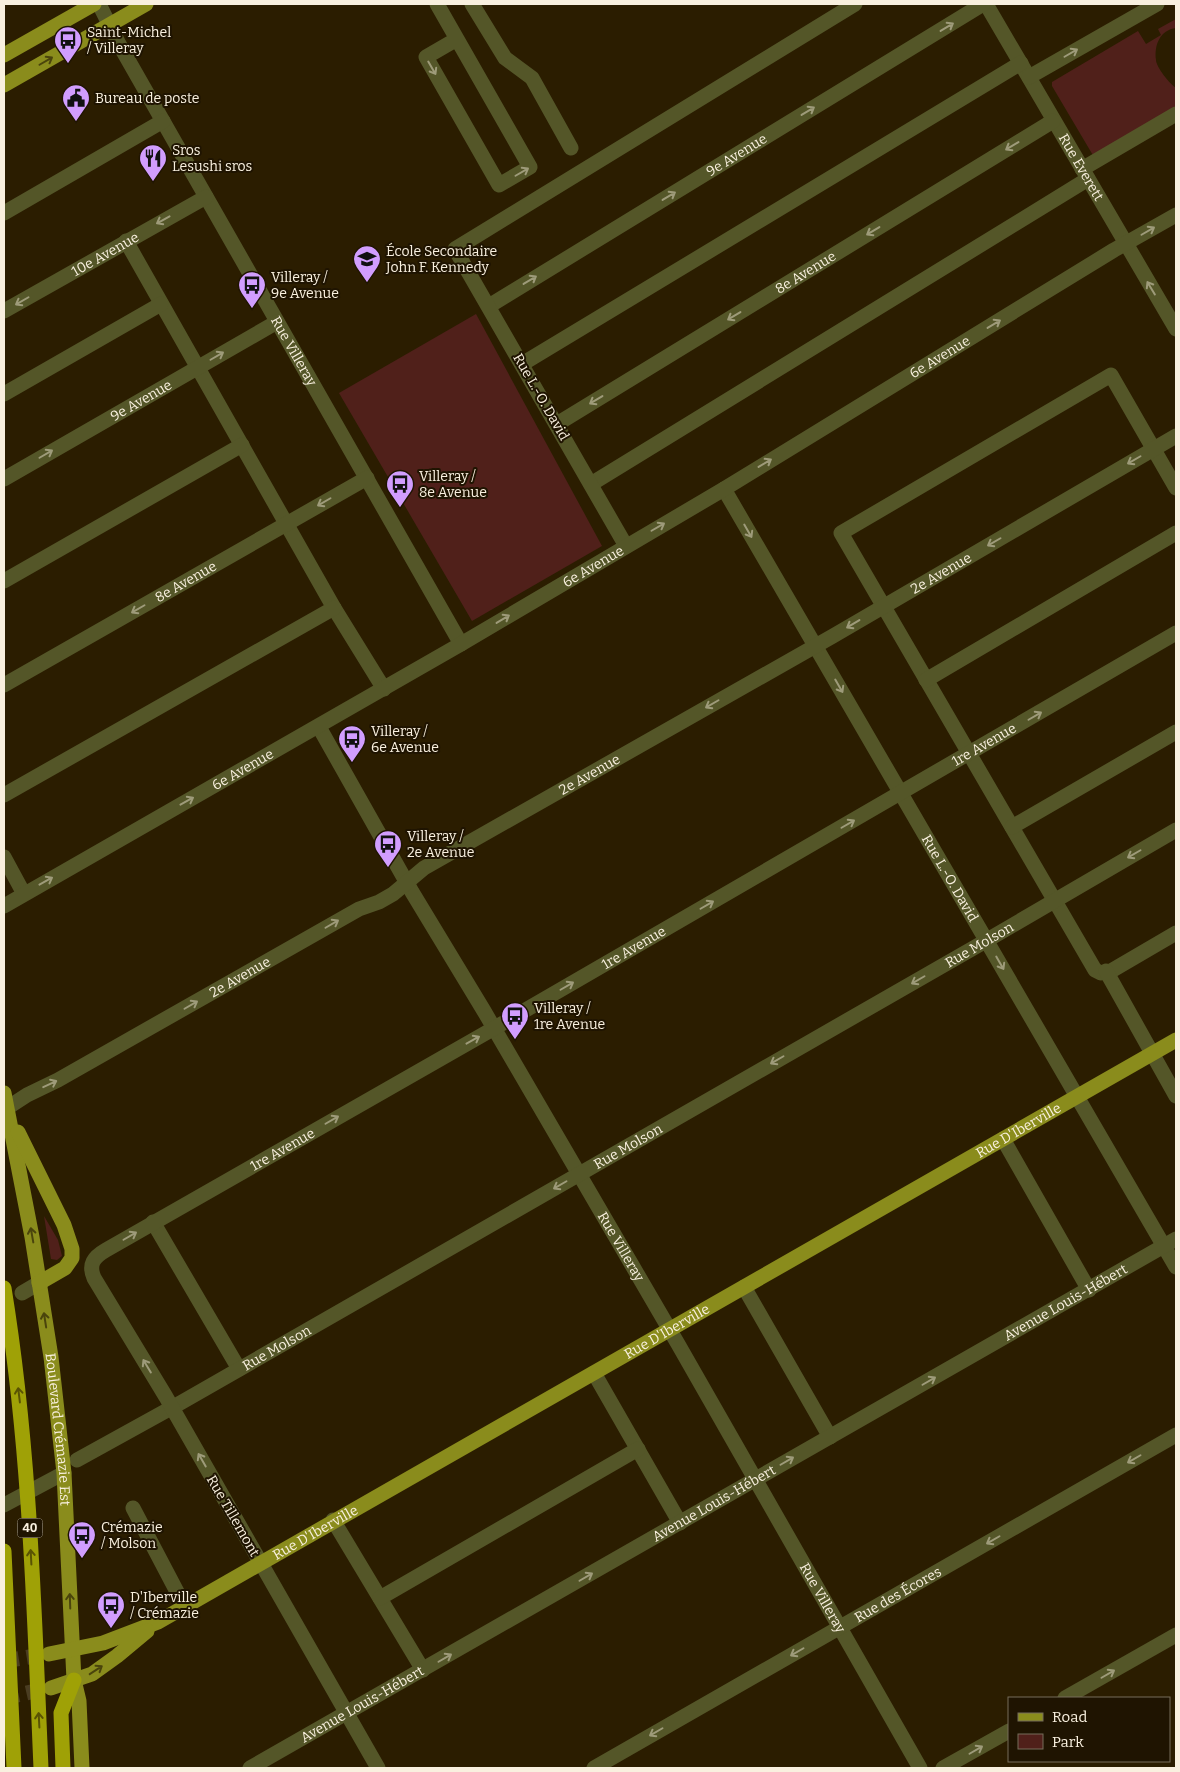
<svg xmlns="http://www.w3.org/2000/svg" width="1180" height="1772" font-family="Bitter,serif">
<style>
.green{fill:#50201a}
.lines{fill:none;stroke-linecap:round;stroke-linejoin:round}
.major-tunnel{stroke:#4a3d21;stroke-width:15;stroke-dasharray:15 8;stroke-linecap:butt}
.minor{stroke:#545628;stroke-width:15}
.major{stroke:#8a8c1c;stroke-width:15}
.highway{stroke:#9fa106;stroke-width:15}
.highway-bridge{stroke:#9fa106;stroke-width:15}
.oneway{stroke:#9e9b7a}
.oneway2{stroke:#4a440c}
.oneway3{stroke:#595303}
.labels{text-anchor:middle;dominant-baseline:central;stroke-width:4;stroke-linejoin:round;paint-order:stroke}
.shield{fill:#1f1401;stroke:#b8ae9c;stroke-width:1}
.shield-label{font-size:12px;font-weight:bold;fill:#f9f0df}
.poi-label{font-size:14px;fill:#f9f0df;stroke:#1f1401;text-anchor:start}
.street-label{font-size:14px;fill:#f9f0df;stroke:#1f1401}
</style>
<rect width="100%" height="100%" fill="#2b1d00"/>
<g class="green">
<path d="M1176 19V28C1160 30 1154 45 1156 60 1156 67 1170 84 1176 88V108L1094 157 1052 86V82L1138 31 1146 44 1161 35 1158 29Z"/>
<path d="M476 314 602 546 472 621 339 393Z"/>
<path d="M44 1216 58 1240 62 1256 57 1260 51 1259Z"/>
</g>
<g class="lines">
<g class="major-tunnel">
<path d="M4 1661 47 1654"/>
<path d="M4 1698 49 1688"/>
</g>
<g class="minor">
<path id="s1" d="M99 4 119 44 461 644"/>
<path d="M437 4 530 167 499 185 426 57 457 39"/>
<path d="M472 4 505 58 532 78 571 148"/>
<path id="s2" d="M986 4 1176 329"/>
<path d="M1029 77 1157 4"/>
<path d="M1082 169 1176 114"/>
<path d="M4 213 163 121"/>
<path d="M126 241 334 608 384 689"/>
<path id="s3" d="M489 306 983 4"/>
<path id="s4" d="M4 311 206 197"/>
<path d="M522 364 1021 63"/>
<path d="M4 394 161 304"/>
<path id="s5" d="M557 424 1053 121"/>
<path id="s6" d="M4 479 277 322"/>
<path d="M591 484 1088 179"/>
<path d="M1176 488 1111 375 841 533 1095 970 1101 973 1111 971 1176 933"/>
<path id="s7" d="M724 489 1176 1267"/>
<path d="M626 546 455 249 855 4"/>
<path d="M4 581 242 445"/>
<path d="M926 680 1176 533"/>
<path id="s8" d="M4 685 367 478"/>
<path id="s9" d="M319 727 412 892 484 1011 678 1344 920 1768"/>
<path d="M4 795 334 608"/>
<path d="M1012 827 1176 732"/>
<path d="M4 857 24 894"/>
<path id="s10" d="M4 906 461 644 724 489 1114 250 1176 215"/>
<path d="M1106 971 1176 1096"/>
<path id="s11" d="M4 1110 27 1095 58 1080 359 909 379 902 393 894 424 868 833 636 1176 436"/>
<path d="M1003 1139 1089 1290"/>
<path d="M153 1222 239 1369"/>
<path d="M744 1287 830 1437"/>
<path d="M22 1293 39 1283"/>
<path d="M594 1373 680 1523"/>
<path id="s12" d="M77 1460 182 1402 977 946 1176 830"/>
<path d="M4 1505 64 1473"/>
<path d="M133 1508 185 1607"/>
<path d="M333 1520 423 1670"/>
<path d="M380 1598 638 1449"/>
<path d="M1065 1698 1176 1635"/>
<path id="s13" d="M250 1768 1176 1239"/>
<path id="s14" d="M378 1768 166 1397 94 1278C88 1264 94 1257 106 1250L505 1022 1176 633"/>
<path id="s15" d="M594 1768 1176 1435"/>
<path d="M943 1768 1009 1731"/>
</g>
<g class="major">
<path d="M4 55 94 4"/>
<path d="M4 85 146 4"/>
<path id="s16" d="M4 1093 32 1237 51 1357 64 1473 74 1680 79 1701 82 1768"/>
<path d="M18 1132 64 1225 72 1249V1258L65 1268 39 1283"/>
<path id="s17" d="M49 1654 103 1643 158 1622 1176 1040"/>
<path d="M51 1688 92 1674 117 1656 147 1631"/>
</g>
<path class="highway" d="M63 1768 61 1713 74 1680"/>
<g class="highway-bridge">
<path d="M4 1288C30 1447 34 1608 41 1768"/>
<path d="M4 1551 14 1768"/>
</g>
</g>
<defs><path id="oneway-shaft" d="M-6 0H5M1.5-3L5.5 0L1.5 3" fill="none" stroke-width="1.6" stroke-linecap="round" stroke-linejoin="round" transform="scale(1.25)"/></defs>
<g class="oneway">
<use href="#oneway-shaft" transform="translate(947 27) rotate(-31)"/>
<use href="#oneway-shaft" transform="translate(1071 53) rotate(-30)"/>
<use href="#oneway-shaft" transform="translate(432 68) rotate(60)"/>
<use href="#oneway-shaft" transform="translate(808 111) rotate(-31)"/>
<use href="#oneway-shaft" transform="translate(1012 146) rotate(149)"/>
<use href="#oneway-shaft" transform="translate(522 172) rotate(-30)"/>
<use href="#oneway-shaft" transform="translate(669 196) rotate(-31)"/>
<use href="#oneway-shaft" transform="translate(163 220) rotate(151)"/>
<use href="#oneway-shaft" transform="translate(873 231) rotate(149)"/>
<use href="#oneway-shaft" transform="translate(1148 231) rotate(-30)"/>
<use href="#oneway-shaft" transform="translate(530 280) rotate(-31)"/>
<use href="#oneway-shaft" transform="translate(1151 288) rotate(-121)"/>
<use href="#oneway-shaft" transform="translate(22 301) rotate(150)"/>
<use href="#oneway-shaft" transform="translate(734 316) rotate(149)"/>
<use href="#oneway-shaft" transform="translate(994 324) rotate(-31)"/>
<use href="#oneway-shaft" transform="translate(217 356) rotate(-30)"/>
<use href="#oneway-shaft" transform="translate(596 400) rotate(149)"/>
<use href="#oneway-shaft" transform="translate(46 454) rotate(-30)"/>
<use href="#oneway-shaft" transform="translate(1134 460) rotate(150)"/>
<use href="#oneway-shaft" transform="translate(765 463) rotate(-31)"/>
<use href="#oneway-shaft" transform="translate(324 502) rotate(150)"/>
<use href="#oneway-shaft" transform="translate(658 527) rotate(-30)"/>
<use href="#oneway-shaft" transform="translate(748 531) rotate(60)"/>
<use href="#oneway-shaft" transform="translate(994 542) rotate(150)"/>
<use href="#oneway-shaft" transform="translate(138 609) rotate(150)"/>
<use href="#oneway-shaft" transform="translate(503 619) rotate(-31)"/>
<use href="#oneway-shaft" transform="translate(853 624) rotate(149)"/>
<use href="#oneway-shaft" transform="translate(839 686) rotate(60)"/>
<use href="#oneway-shaft" transform="translate(712 704) rotate(150)"/>
<use href="#oneway-shaft" transform="translate(1035 716) rotate(-30)"/>
<use href="#oneway-shaft" transform="translate(187 801) rotate(-29)"/>
<use href="#oneway-shaft" transform="translate(848 824) rotate(-30)"/>
<use href="#oneway-shaft" transform="translate(1134 854) rotate(150)"/>
<use href="#oneway-shaft" transform="translate(46 881) rotate(-29)"/>
<use href="#oneway-shaft" transform="translate(707 905) rotate(-30)"/>
<use href="#oneway-shaft" transform="translate(332 924) rotate(-30)"/>
<use href="#oneway-shaft" transform="translate(1000 963) rotate(60)"/>
<use href="#oneway-shaft" transform="translate(918 980) rotate(150)"/>
<use href="#oneway-shaft" transform="translate(567 986) rotate(-30)"/>
<use href="#oneway-shaft" transform="translate(191 1005) rotate(-30)"/>
<use href="#oneway-shaft" transform="translate(473 1040) rotate(-29)"/>
<use href="#oneway-shaft" transform="translate(777 1060) rotate(150)"/>
<use href="#oneway-shaft" transform="translate(50 1084) rotate(-25)"/>
<use href="#oneway-shaft" transform="translate(332 1120) rotate(-30)"/>
<use href="#oneway-shaft" transform="translate(560 1185) rotate(150)"/>
<use href="#oneway-shaft" transform="translate(130 1236) rotate(-30)"/>
<use href="#oneway-shaft" transform="translate(147 1366) rotate(-121)"/>
<use href="#oneway-shaft" transform="translate(929 1381) rotate(-30)"/>
<use href="#oneway-shaft" transform="translate(1134 1459) rotate(150)"/>
<use href="#oneway-shaft" transform="translate(202 1460) rotate(-120)"/>
<use href="#oneway-shaft" transform="translate(787 1461) rotate(-30)"/>
<use href="#oneway-shaft" transform="translate(993 1540) rotate(150)"/>
<use href="#oneway-shaft" transform="translate(586 1577) rotate(-30)"/>
<use href="#oneway-shaft" transform="translate(797 1652) rotate(150)"/>
<use href="#oneway-shaft" transform="translate(445 1658) rotate(-30)"/>
<use href="#oneway-shaft" transform="translate(1108 1674) rotate(-30)"/>
<use href="#oneway-shaft" transform="translate(656 1732) rotate(150)"/>
<use href="#oneway-shaft" transform="translate(976 1750) rotate(-30)"/>
</g>
<g class="oneway2">
<use href="#oneway-shaft" transform="translate(46 61) rotate(-30)"/>
<use href="#oneway-shaft" transform="translate(32 1235) rotate(-100)"/>
<use href="#oneway-shaft" transform="translate(45 1320) rotate(-99)"/>
<use href="#oneway-shaft" transform="translate(70 1601) rotate(-92)"/>
<use href="#oneway-shaft" transform="translate(96 1670) rotate(-33)"/>
</g>
<g class="oneway3">
<use href="#oneway-shaft" transform="translate(19 1395) rotate(-97)"/>
<use href="#oneway-shaft" transform="translate(31 1557) rotate(-93)"/>
<use href="#oneway-shaft" transform="translate(39 1720) rotate(-93)"/>
</g>
<defs>
<g id="bus-pin" transform="scale(1.4375)"><path d="M0 17L-7.5 6A9.5 9.5 0 1 1 7.5 6Z" fill="#d19dfe" stroke="#1f1401"/><path d="M-5-6H5V4H4V6H2V4H-2V6H-4V4H-5ZM-3.5-4V0h7V-4ZM-3.5 1.2v1.5H-2V1.2ZM2 1.2v1.5H3.5V1.2Z" fill="#111"/></g>
<g id="civic-pin" transform="scale(1.4375)"><path d="M0 17L-7.5 6A9.5 9.5 0 1 1 7.5 6Z" fill="#d19dfe" stroke="#1f1401"/><path d="M-.6-6.5H3V-4.5H.6V-3L4-1V1h2V6H-6V1h2V-1L-.6-3ZM-1.2 2.5V6h2.4V2.5Z" fill="#111"/></g>
<g id="restaurant-pin" transform="scale(1.4375)"><path d="M0 17L-7.5 6A9.5 9.5 0 1 1 7.5 6Z" fill="#d19dfe" stroke="#1f1401"/><path d="M-5-6h1v4h1v-4h1v4h1v-4h1v5L-1.5 .5V6h-2V.5L-5-1ZM5-6V6H3V1.5H1.5Q1.5-4 5-6Z" fill="#111"/></g>
<g id="school-pin" transform="scale(1.4375)"><path d="M0 17L-7.5 6A9.5 9.5 0 1 1 7.5 6Z" fill="#d19dfe" stroke="#1f1401"/><path d="M0-5L7-2L0 1L-7-2ZM-4 1L0 2.5L4 1V4Q0 6-4 4Z" fill="#111"/></g>
</defs>
<g fill-rule="evenodd">
<use href="#bus-pin" x="68" y="40"/>
<use href="#civic-pin" x="76" y="98"/>
<use href="#restaurant-pin" x="153" y="158"/>
<use href="#school-pin" x="367" y="259"/>
<use href="#bus-pin" x="252" y="285"/>
<use href="#bus-pin" x="400" y="484"/>
<use href="#bus-pin" x="352" y="739"/>
<use href="#bus-pin" x="388" y="844"/>
<use href="#bus-pin" x="515" y="1016"/>
<use href="#bus-pin" x="82" y="1535"/>
<use href="#bus-pin" x="111" y="1605"/>
</g>
<g class="labels">
<rect class="shield" x="17.5" y="1518.5" width="25" height="19" rx="4"/>
<g class="shield-label">
<text x="30" y="1528">40</text>
</g>
<g class="poi-label">
<text x="87" y="32">Saint-Michel<tspan x="87" dy="16">/ Villeray</tspan></text>
<text x="95" y="98">Bureau de poste</text>
<text x="172" y="150">Sros<tspan x="172" dy="16">Lesushi sros</tspan></text>
<text x="386" y="251">École Secondaire<tspan x="386" dy="16">John F. Kennedy</tspan></text>
<text x="271" y="277">Villeray /<tspan x="271" dy="16">9e Avenue</tspan></text>
<text x="419" y="476">Villeray /<tspan x="419" dy="16">8e Avenue</tspan></text>
<text x="371" y="731">Villeray /<tspan x="371" dy="16">6e Avenue</tspan></text>
<text x="407" y="836">Villeray /<tspan x="407" dy="16">2e Avenue</tspan></text>
<text x="534" y="1008">Villeray /<tspan x="534" dy="16">1re Avenue</tspan></text>
<text x="101" y="1527">Crémazie<tspan x="101" dy="16">/ Molson</tspan></text>
<text x="130" y="1597">D'Iberville<tspan x="130" dy="16">/ Crémazie</tspan></text>
</g>
<g class="street-label">
<text stroke="none"><textPath href="#s3" startOffset="290">9e Avenue</textPath></text>
<text stroke="none"><textPath href="#s2" startOffset="189">Rue Everett</textPath></text>
<text stroke="none"><textPath href="#s4" startOffset="116">10e Avenue</textPath></text>
<text stroke="none"><textPath href="#s5" startOffset="291">8e Avenue</textPath></text>
<text stroke="none"><textPath href="#s1" startOffset="398">Rue Villeray</textPath></text>
<text stroke="none"><textPath href="#s10" startOffset="1085">6e Avenue</textPath></text>
<text transform="translate(541 397) rotate(60)">Rue L.-O. David</text>
<text stroke="none"><textPath href="#s6" startOffset="158">9e Avenue</textPath></text>
<text stroke="none"><textPath href="#s10" startOffset="680">6e Avenue</textPath></text>
<text stroke="none"><textPath href="#s11" startOffset="1081">2e Avenue</textPath></text>
<text stroke="none"><textPath href="#s8" startOffset="209">8e Avenue</textPath></text>
<text stroke="none"><textPath href="#s14" startOffset="1614">1re Avenue</textPath></text>
<text stroke="none"><textPath href="#s10" startOffset="275">6e Avenue</textPath></text>
<text stroke="none"><textPath href="#s11" startOffset="676">2e Avenue</textPath></text>
<text stroke="none"><textPath href="#s7" startOffset="450">Rue L.-O. David</textPath></text>
<text stroke="none"><textPath href="#s12" startOffset="1039">Rue Molson</textPath></text>
<text stroke="none"><textPath href="#s14" startOffset="1209">1re Avenue</textPath></text>
<text stroke="none"><textPath href="#s11" startOffset="271">2e Avenue</textPath></text>
<text stroke="none"><textPath href="#s17" startOffset="1105">Rue D'Iberville</textPath></text>
<text stroke="none"><textPath href="#s12" startOffset="634">Rue Molson</textPath></text>
<text stroke="none"><textPath href="#s14" startOffset="804">1re Avenue</textPath></text>
<text stroke="none"><textPath href="#s9" startOffset="601">Rue Villeray</textPath></text>
<text stroke="none"><textPath href="#s13" startOffset="939">Avenue Louis-Hébert</textPath></text>
<text stroke="none"><textPath href="#s17" startOffset="700">Rue D'Iberville</textPath></text>
<text stroke="none"><textPath href="#s12" startOffset="229">Rue Molson</textPath></text>
<text stroke="none"><textPath href="#s16" startOffset="341">Boulevard Crémazie Est</textPath></text>
<text stroke="none"><textPath href="#s13" startOffset="534">Avenue Louis-Hébert</textPath></text>
<text transform="translate(233 1516) rotate(60)">Rue Tillemont</text>
<text stroke="none"><textPath href="#s17" startOffset="295">Rue D'Iberville</textPath></text>
<text stroke="none"><textPath href="#s15" startOffset="350">Rue des Écores</textPath></text>
<text stroke="none"><textPath href="#s9" startOffset="1006">Rue Villeray</textPath></text>
<text stroke="none"><textPath href="#s13" startOffset="129">Avenue Louis-Hébert</textPath></text>
</g>
</g>
<rect width="1180" height="1772" fill="none" stroke="#f9f0df" stroke-width="10"/>
<rect x="1008" y="1697" width="162" height="65" fill="#1f1401" stroke="#766c5a"/>
<rect x="1018" y="1713" width="25" height="8" fill="#8a8c1c" stroke="#766c5a"/>
<text x="1052" y="1722" font-size="15" fill="#f9f0df">Road</text>
<rect x="1018" y="1734" width="25" height="15" fill="#50201a" stroke="#766c5a"/>
<text x="1052" y="1747" font-size="15" fill="#f9f0df">Park</text>
</svg>
